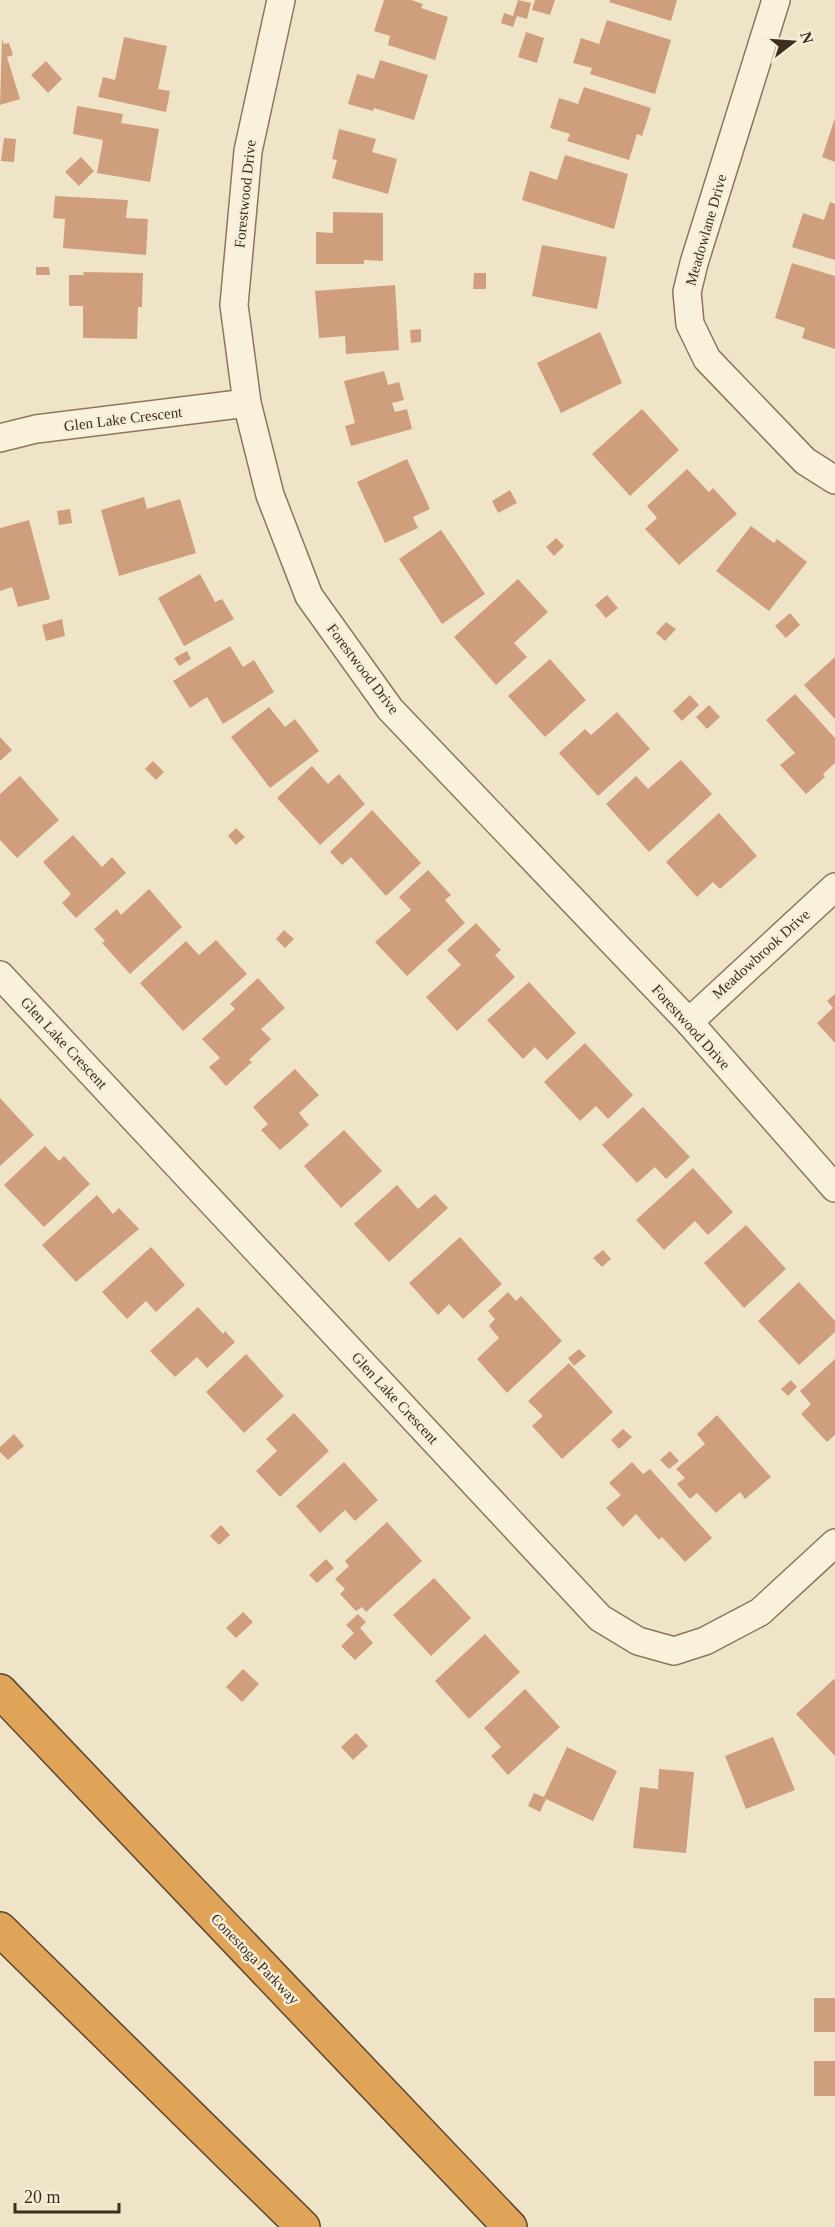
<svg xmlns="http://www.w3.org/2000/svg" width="835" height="2227" font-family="'Times New Roman',serif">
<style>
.building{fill:#cf9f7d}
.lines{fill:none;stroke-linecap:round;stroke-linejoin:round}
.minor-casing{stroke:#8d765c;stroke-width:30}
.motorway-casing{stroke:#5b4430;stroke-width:36}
.minor{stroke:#faf1dc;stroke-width:27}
.motorway{stroke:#e0a458;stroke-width:33}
.labels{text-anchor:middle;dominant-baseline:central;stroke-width:5;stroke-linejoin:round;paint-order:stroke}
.street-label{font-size:15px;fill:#3d2e20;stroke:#f7eed8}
</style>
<rect width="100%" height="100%" fill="#f0e4c8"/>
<g class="building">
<path d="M384 0H411L423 4 421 8 448 17 435 60 388 45 390 36 374 31Z"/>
<path d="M518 0 531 3 527 19 517 16 513 27 501 23 504 13 513 16Z"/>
<path d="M535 0H555L550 15 532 10Z"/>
<path d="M610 0H677L671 21 609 2Z"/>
<path d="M607 20 671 40 655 94 590 74 592 68 573 63 581 38 599 44Z"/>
<path d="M526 32 544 38 537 63 518 57Z"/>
<path d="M124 37 167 46 158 89 170 91 166 112 98 97 103 77 115 80Z"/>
<path d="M2 39 4 44 9 43 13 55 7 57 20 99 0 105Z"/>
<path d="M380 60 428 75 414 120 374 108 373 111 348 104 357 74 374 79Z"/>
<path d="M46 61 62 79 48 93 31 75Z"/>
<path d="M584 87 651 108 642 136 637 134 629 160 567 141 570 134 550 128 559 98 578 104Z"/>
<path d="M77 106 123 114 121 123 159 129 150 182 97 173 103 140 73 134Z"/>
<path d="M835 118V162L822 157Z"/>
<path d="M339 129 376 139 372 152 397 159 388 194 332 178 337 160 332 159Z"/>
<path d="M4 138 16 139 14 162 1 161Z"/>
<path d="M565 155 628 174 614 229 522 200 530 171 557 180Z"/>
<path d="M81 157 94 171 79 186 65 172Z"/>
<path d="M55 196 128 200 126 218 148 219 146 255 63 248 65 219 53 218Z"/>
<path d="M830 202 835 204V260L792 247 803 213 824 220Z"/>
<path d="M333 212 383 213V261L364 260V264H316V232L333 233Z"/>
<path d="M542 245 607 257 597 309 532 296Z"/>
<path d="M792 263 835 276V349L802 338 805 328 775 318Z"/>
<path d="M36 267H49L50 275H36Z"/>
<path d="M83 272 143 273 142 307H138L137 339 83 338V306H69V275H84Z"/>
<path d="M474 273H486V289H473Z"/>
<path d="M395 285 399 350 346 354 345 336 319 338 315 291Z"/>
<path d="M421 329V342L411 343 410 330Z"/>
<path d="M600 332 622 383 561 413 537 363Z"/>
<path d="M384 371 388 385 399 382 404 400 392 403 395 412 407 409 412 429 351 446 345 426 355 423 344 381Z"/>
<path d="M642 409 679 450 630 496 592 454Z"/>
<path d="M407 459 430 509 413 517 418 528 385 543 357 482Z"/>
<path d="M687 469 709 492 713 488 737 514 679 565 645 529 657 518 647 506Z"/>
<path d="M510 490 517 503 498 513 492 501Z"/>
<path d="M144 497 147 509 180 499 196 553 119 576 101 510Z"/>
<path d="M70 509 72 523 59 525 57 511Z"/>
<path d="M29 520 50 599 18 607 12 587 0 591V528Z"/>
<path d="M751 526 774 543 777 539 807 562 769 611 716 571Z"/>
<path d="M441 530 485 594 442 624 399 559Z"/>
<path d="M556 538 564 546 554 556 546 547Z"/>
<path d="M200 574 215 602 222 599 234 619 184 646 158 598Z"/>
<path d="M518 579 548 612 514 643 527 657 496 685 454 637Z"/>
<path d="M607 595 618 608 606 618 595 605Z"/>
<path d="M790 613 800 625 786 638 775 626Z"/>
<path d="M62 619 65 636 46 641 42 625Z"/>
<path d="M666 622 676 629 665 641 656 633Z"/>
<path d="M230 646 243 667 254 660 274 692 223 724 207 697 190 708 173 681Z"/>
<path d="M187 651 191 659 179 666 174 658Z"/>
<path d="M835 657V719L804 685Z"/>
<path d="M550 659 586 700 545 737 508 696Z"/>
<path d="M795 694 835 738V763L823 774 825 777 806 794 780 765 795 753 766 720Z"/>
<path d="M690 695 699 705 682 721 673 711Z"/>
<path d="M709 705 720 717 707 729 696 717Z"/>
<path d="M269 707 285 727 295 719 319 751 270 788 231 737Z"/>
<path d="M617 712 650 749 598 796 559 753 585 729 591 735Z"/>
<path d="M0 737 12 750 0 761Z"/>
<path d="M681 760 712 794 649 852 606 804 636 776 648 789Z"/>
<path d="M153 761 164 772 156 780 145 769Z"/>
<path d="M312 766 328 784 339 774 365 804 320 845 277 798Z"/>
<path d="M20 776 59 820 17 858 0 840V794Z"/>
<path d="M372 810 421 863 386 896 351 857 342 865 330 852Z"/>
<path d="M719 813 757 856 720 889 713 882 697 897 666 862Z"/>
<path d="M236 828 245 837 236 845 228 836Z"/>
<path d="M73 835 102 867 112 857 126 873 76 918 62 903 71 894 43 862Z"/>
<path d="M428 870 451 895 445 900 465 923 407 976 375 942 411 910 399 897Z"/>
<path d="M149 889 182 927 130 974 102 943 105 941 94 929 117 909 121 915Z"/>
<path d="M476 923 501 950 495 955 515 977 457 1031 426 997 461 965 447 950Z"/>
<path d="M284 930 294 939 285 948 276 939Z"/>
<path d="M216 940 247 974 183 1031 140 983 186 941 199 955Z"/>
<path d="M258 978 285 1008 261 1029 271 1039 249 1060 252 1062 226 1086 209 1067 220 1058 202 1039 235 1009 230 1004Z"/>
<path d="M529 982 576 1033 547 1060 535 1047 523 1059 487 1020Z"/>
<path d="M835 994V1043L817 1023 833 1008 827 1001Z"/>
<path d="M585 1043 633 1095 608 1119 596 1106 580 1121 544 1082Z"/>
<path d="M295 1069 319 1095 299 1113 309 1125 280 1150 261 1130 268 1124 253 1107Z"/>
<path d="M0 1098 34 1135 0 1166Z"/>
<path d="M643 1107 690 1157 666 1179 655 1167 637 1183 602 1145Z"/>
<path d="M344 1130 382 1171 341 1208 304 1166Z"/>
<path d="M45 1146 59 1161 64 1156 90 1184 44 1227 4 1185Z"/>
<path d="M693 1168 733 1212 708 1235 695 1221 664 1250 636 1220Z"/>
<path d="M397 1185 418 1209 435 1194 448 1208 389 1262 354 1224Z"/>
<path d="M97 1195 113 1214 119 1208 139 1229 76 1282 42 1245Z"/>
<path d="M746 1225 786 1269 744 1308 704 1263Z"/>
<path d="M460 1237 502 1284 463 1319 449 1304 438 1315 409 1283Z"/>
<path d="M151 1247 185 1285 156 1312 146 1301 127 1319 102 1292Z"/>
<path d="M603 1250 611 1259 602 1267 593 1258Z"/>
<path d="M799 1282 835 1321V1332L799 1365 758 1321Z"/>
<path d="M508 1292 516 1301 521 1296 562 1341 507 1393 477 1359 499 1338 489 1326 495 1319 488 1311Z"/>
<path d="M198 1307 223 1334 225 1331 235 1342 207 1368 197 1357 175 1377 150 1351Z"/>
<path d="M579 1349 586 1356 574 1366 568 1358Z"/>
<path d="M246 1354 284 1396 244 1433 206 1392Z"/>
<path d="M835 1359V1435L827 1442 801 1414 811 1404 800 1391Z"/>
<path d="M569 1363 613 1412 562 1459 532 1426 543 1416 528 1401Z"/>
<path d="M791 1380 797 1387 788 1396 781 1389Z"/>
<path d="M294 1413 329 1451 280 1497 256 1471 277 1451 266 1439Z"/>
<path d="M717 1415 771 1477 745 1499 740 1492 716 1513 697 1493 690 1499 677 1484 685 1478 676 1469 705 1444 697 1434Z"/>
<path d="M623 1429 632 1437 619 1449 611 1440Z"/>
<path d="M14 1434 24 1446 8 1460 0 1452V1447Z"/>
<path d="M670 1451 679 1461 669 1469 660 1460Z"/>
<path d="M344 1462 378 1500 355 1521 345 1510 320 1533 296 1506Z"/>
<path d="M632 1462 643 1474 650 1469 712 1538 685 1562 662 1537 659 1540 636 1514 623 1527 606 1508 621 1495 609 1483Z"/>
<path d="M387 1522 422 1561 366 1612 362 1607 356 1611 340 1594 345 1589 335 1579 349 1566 345 1561Z"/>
<path d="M221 1525 230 1535 219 1545 210 1536Z"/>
<path d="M326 1559 334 1568 317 1583 309 1575Z"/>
<path d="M434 1578 471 1618 431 1656 393 1615Z"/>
<path d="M243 1612 253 1622 236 1638 226 1628Z"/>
<path d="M358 1614 366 1622 360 1628 373 1643 355 1660 341 1646 354 1633 346 1625Z"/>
<path d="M485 1634 520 1672 469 1719 435 1681Z"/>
<path d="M243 1669 259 1684 242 1702 226 1687Z"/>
<path d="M834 1679 835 1680V1756L796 1714Z"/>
<path d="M525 1689 560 1727 508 1775 491 1756 501 1747 484 1728Z"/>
<path d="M356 1733 368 1746 353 1760 341 1747Z"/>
<path d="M773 1737 795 1790 746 1809 725 1756Z"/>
<path d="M567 1747 617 1771 593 1821 546 1799 540 1812 528 1806 534 1793 544 1797Z"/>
<path d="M659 1769 694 1772 686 1853 633 1848 640 1787 658 1789Z"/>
<rect x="814" y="1998" width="21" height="34"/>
<rect x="814" y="2061" width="21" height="35"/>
</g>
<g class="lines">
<g class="minor-casing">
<g id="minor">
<path d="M281 0 248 151 234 305 247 403 270 495 309 596 390 709 689 1022 835 1188"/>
<path d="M776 0 694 263 687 292 690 324 707 359 805 461 835 480"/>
<path d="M0 438 36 429 247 403"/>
<path d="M0 975 600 1618 638 1641 674 1651 705 1641 760 1612 835 1543"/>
<path d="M689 1022 835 887"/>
</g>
</g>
<g class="motorway-casing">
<g id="motorway">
<path d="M0 1691 510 2227"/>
<path d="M0 1929 303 2227"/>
</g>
</g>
<use href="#minor" class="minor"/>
<use href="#motorway" class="motorway"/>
</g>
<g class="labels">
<g class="street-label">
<text transform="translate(245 194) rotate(-84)">Forestwood Drive</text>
<text transform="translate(706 230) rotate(-74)">Meadowlane Drive</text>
<text transform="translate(123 419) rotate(-7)">Glen Lake Crescent</text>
<text transform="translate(363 669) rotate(53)">Forestwood Drive</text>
<text transform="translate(761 954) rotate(-42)">Meadowbrook Drive</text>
<text transform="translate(691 1027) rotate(48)">Forestwood Drive</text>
<text transform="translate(64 1043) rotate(47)">Glen Lake Crescent</text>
<text transform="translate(395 1398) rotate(47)">Glen Lake Crescent</text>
<text transform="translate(255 1959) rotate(46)">Conestoga Parkway</text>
</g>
</g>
<g transform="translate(793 42) rotate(73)" stroke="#f7eed8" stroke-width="4.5" paint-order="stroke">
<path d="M0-4.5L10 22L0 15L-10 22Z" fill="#3d2e20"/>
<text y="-9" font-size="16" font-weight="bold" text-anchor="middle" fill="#3d2e20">N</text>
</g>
<path d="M15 2203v9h104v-9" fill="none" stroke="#3d2e20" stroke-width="3"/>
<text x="24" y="2203" font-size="18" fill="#3d2e20" stroke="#f7eed8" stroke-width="4.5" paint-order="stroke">20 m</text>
</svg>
